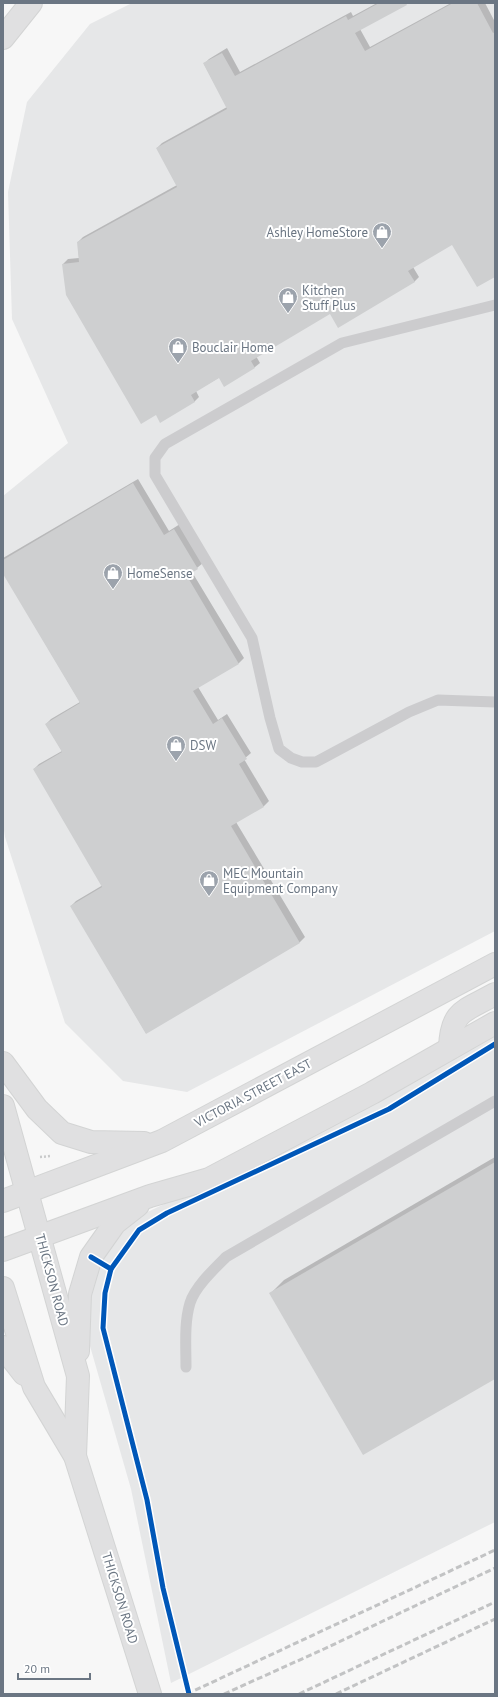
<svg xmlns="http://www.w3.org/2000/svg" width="498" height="1697" font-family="'PT Sans',sans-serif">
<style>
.built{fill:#e6e7e8}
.shadow{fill:#0003}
.building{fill:#cecfd0}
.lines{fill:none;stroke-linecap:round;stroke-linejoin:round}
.secondary-casing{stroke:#d3d4d4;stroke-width:24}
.motorway-casing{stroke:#d3d4d4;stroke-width:24}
.path{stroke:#c9cacb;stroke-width:2.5;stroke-dasharray:2 2;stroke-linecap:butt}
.service{stroke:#ccccce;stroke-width:11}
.secondary{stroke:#e0e0e1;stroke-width:22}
.motorway{stroke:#e0e0e1;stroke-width:22}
.rail{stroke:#c2c3c4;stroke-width:3;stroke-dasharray:6 3;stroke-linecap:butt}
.cycleway-casing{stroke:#fff;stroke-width:8}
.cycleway{stroke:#0057b8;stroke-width:5}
.labels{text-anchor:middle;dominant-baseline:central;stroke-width:4;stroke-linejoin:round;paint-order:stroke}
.poi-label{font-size:13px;fill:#6b7683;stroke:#fff;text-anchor:start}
.street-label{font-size:13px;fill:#6b7683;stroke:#fff}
</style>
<rect width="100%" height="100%" fill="#f7f7f7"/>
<g class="built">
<path d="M132 3H495V931L187 1092 123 1081 65 1023 5 837 3 824V496L68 443 12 319 8 192 27 102 90 24Z"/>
<path d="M495 1031V1522L171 1683 131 1489 90 1346 87 1317 92 1279 102 1256 120 1232 141 1215 345 1119Z"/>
</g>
<g class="shadow">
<path d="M377 3H408L360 29 370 47 451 3H485L495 22V275L452 243 413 267 419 277 414 282 330 313 256 356 260 363 255 367 224 385 220 377 196 391 199 397 194 402 63 264 68 259 79 258 78 242 83 237 177 185 157 148 162 143 227 107 204 64 209 59 227 48 240 72 351 12 353 16Z"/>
<path d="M138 479 169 531 180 524 203 563 192 572 244 658 239 663 198 687 218 720 227 714 251 753 244 759 269 801 264 806 236 822 305 937 300 942 146 1033 71 906 76 901 103 885 34 769 39 764 62 751 46 724 51 719 80 702 3 572V558Z"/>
<path d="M495 1157V1378L270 1294 284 1280Z"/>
</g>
<g class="building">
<path d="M379 3H406L407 5 355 33 365 51 453 3H477L493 33 495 32V277L477 287 452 245 408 271 415 282 338 328 330 314 251 361 255 368 224 387 219 378 191 395 195 402 160 423 156 415 141 424 66 295 62 264 79 262 77 242 177 187 156 148 227 109 203 63 222 53 235 76 346 16 348 20Z"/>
<path d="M133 483 164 535 174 529 198 569 187 576 239 664 193 691 213 724 222 718 247 759 239 764 264 807 231 826 300 943 146 1034 70 906 102 887 33 769 62 752 45 724 80 703 3 574V560Z"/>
<path d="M495 1162V1379L363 1455 269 1293Z"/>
</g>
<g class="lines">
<g class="secondary-casing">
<g id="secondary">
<path d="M450 1048C451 1010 465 1011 495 994"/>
<path d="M3 1063 37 1109 62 1133 91 1142 144 1143"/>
<path d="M3 1106 78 1376 75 1456"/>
<path d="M3 1201 162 1141 495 964"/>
<path d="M3 1250 150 1196 209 1179 372 1093 495 1023"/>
<path d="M3 1288 34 1387 75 1456 150 1694"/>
<path d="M3 1347 24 1374"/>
<path d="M78 1351 80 1294 91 1257 115 1223 138 1205"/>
</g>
</g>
<g class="motorway-casing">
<path id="motorway" d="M3 38 31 3"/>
</g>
<path class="path" d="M40 1157 51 1156"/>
<g class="service">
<path d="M495 305 342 343 165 444 155 458V475L252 638 270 718 279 749 291 758 302 762H316L409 712 438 700 495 702"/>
<path d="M186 1367C186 1346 184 1323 190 1303 195 1287 214 1269 226 1257L495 1101"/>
</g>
<use href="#secondary" class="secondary"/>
<use href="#motorway" class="motorway"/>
<g class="rail">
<path d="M187 1694 495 1550"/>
<path d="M224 1694 324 1649 495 1568"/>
<path d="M299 1694 495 1602"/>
<path d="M336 1694 495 1619"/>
</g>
<g class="cycleway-casing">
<g id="cycleway">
<path d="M91 1257 111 1269 139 1230 167 1213 389 1109 495 1044"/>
<path d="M111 1269 105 1293 103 1328 147 1500 163 1588 189 1694"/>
</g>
</g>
<use href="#cycleway" class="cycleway"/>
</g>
<defs>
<g id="shop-pin" transform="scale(1)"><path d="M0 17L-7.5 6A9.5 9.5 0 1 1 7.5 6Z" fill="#9ca3ac" stroke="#fff"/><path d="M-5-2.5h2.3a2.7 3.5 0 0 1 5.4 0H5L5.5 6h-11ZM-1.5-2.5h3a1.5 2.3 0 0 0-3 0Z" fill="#fff"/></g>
</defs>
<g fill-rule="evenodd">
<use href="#shop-pin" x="382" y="232"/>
<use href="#shop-pin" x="288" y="297"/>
<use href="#shop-pin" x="178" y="347"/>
<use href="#shop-pin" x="113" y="573"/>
<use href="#shop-pin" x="176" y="745"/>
<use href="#shop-pin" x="209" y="880"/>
</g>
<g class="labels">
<g class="poi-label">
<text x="368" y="232" text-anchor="end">Ashley HomeStore</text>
<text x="302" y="290">Kitchen<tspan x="302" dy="15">Stuff Plus</tspan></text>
<text x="192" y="347">Bouclair Home</text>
<text x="127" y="573">HomeSense</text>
<text x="190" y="745">DSW</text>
<text x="223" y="873">MEC Mountain<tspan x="223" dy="15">Equipment Company</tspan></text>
</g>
<g class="street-label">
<text transform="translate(253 1093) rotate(-28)">VICTORIA STREET EAST</text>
<text transform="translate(52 1280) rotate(75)">THICKSON ROAD</text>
<text transform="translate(120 1598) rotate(73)">THICKSON ROAD</text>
</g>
</g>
<rect width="498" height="1697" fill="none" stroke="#6b7683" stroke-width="8"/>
<path d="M18 1673v6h72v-6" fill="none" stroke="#6b7683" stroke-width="2"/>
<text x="24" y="1673" font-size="12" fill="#6b7683" stroke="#ffffff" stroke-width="3" paint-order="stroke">20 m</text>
</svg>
